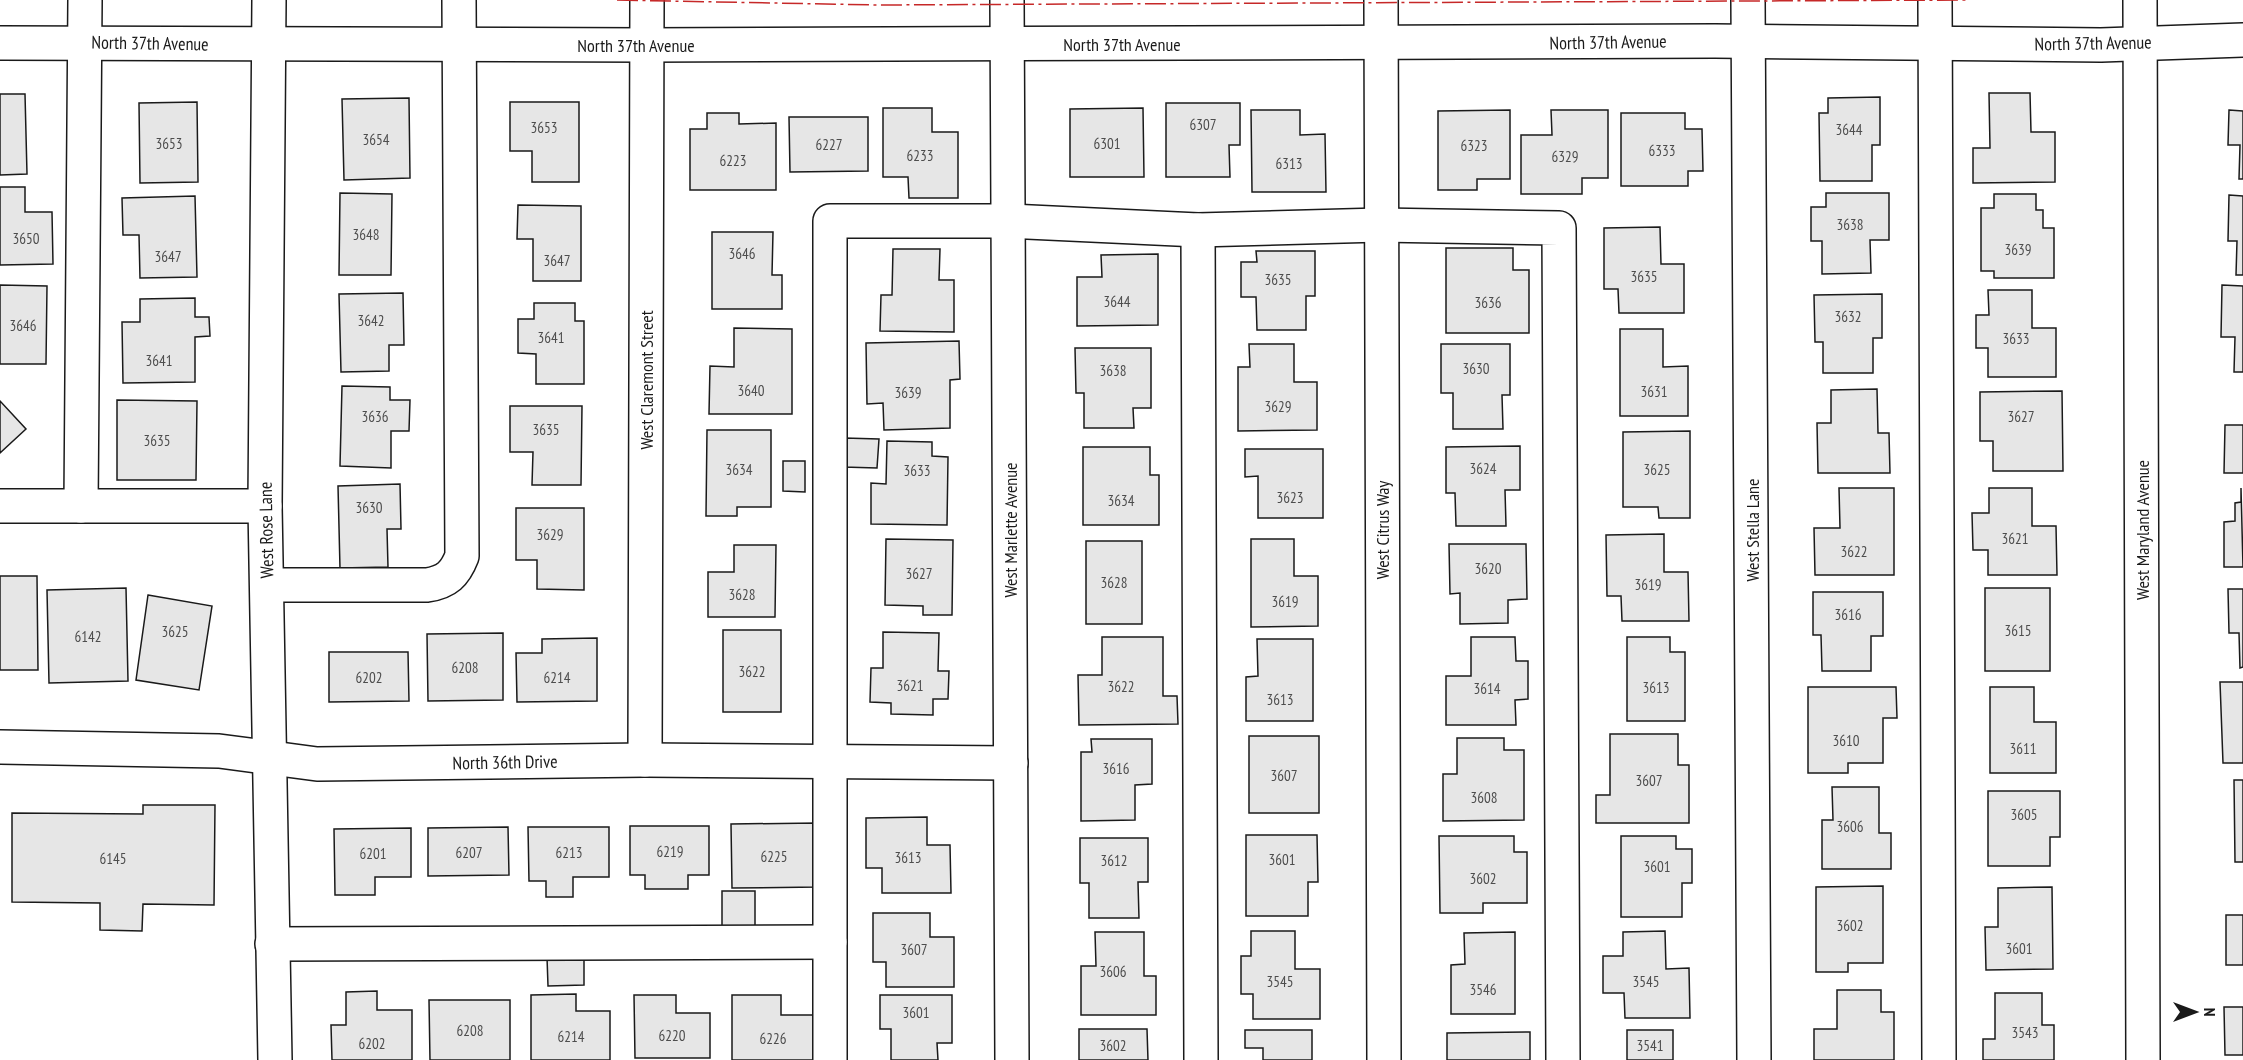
<svg xmlns="http://www.w3.org/2000/svg" width="2243" height="1060" font-family="'PT Sans Narrow',sans-serif">
<style>
.building{fill:#e6e6e6;stroke:#1a1a1a;stroke-width:1.5}
.lines{fill:none;stroke-linecap:round;stroke-linejoin:round}
.minor-casing{stroke:#1a1a1a;stroke-width:36}
.minor{stroke:#fff;stroke-width:33}
.power{stroke:#c62828;stroke-width:1.5;stroke-dasharray:21 4.5 3 4.5;stroke-linecap:butt}
.labels{text-anchor:middle;dominant-baseline:central;stroke-width:4.5;stroke-linejoin:round;paint-order:stroke}
.number-label{font-size:15px;fill:#4d4d4d}
.street-label{font-size:18px;fill:#1a1a1a;stroke:#fff}
</style>
<rect width="100%" height="100%" fill="#fff"/>
<g class="building">
<path d="M1989 93H2030L2031 132H2055V182L1973 183V148H1990Z"/>
<path d="M0 94H25L27 174 0 175Z"/>
<path d="M1880 97V145H1872V181H1820L1819 113H1828V98Z"/>
<path d="M409 98 410 178 344 180 342 99Z"/>
<path d="M197 102 198 182 140 183 139 103Z"/>
<path d="M510 102H579V182H532V151H510Z"/>
<path d="M1166 103H1240V145H1229L1230 177H1166Z"/>
<path d="M883 108H932V132H958V198H909L908 177H883Z"/>
<path d="M1143 108 1144 177H1070V109Z"/>
<path d="M1251 110H1300V135L1325 134 1326 192H1252Z"/>
<path d="M1510 110V179H1477V190H1438V111Z"/>
<path d="M1551 110H1608V178H1582V194H1521V135H1552Z"/>
<path d="M2229 110 2243 111V179H2239L2240 145H2228Z"/>
<path d="M707 113H739V124L776 123V190H690V129H707Z"/>
<path d="M1621 113H1685V129H1702L1703 171H1688V186H1621Z"/>
<path d="M789 117H868V171L790 172Z"/>
<path d="M0 187H25V212H52L53 264 0 265Z"/>
<path d="M340 193 392 194 391 275H339Z"/>
<path d="M1826 193H1889V240H1870L1871 273 1822 274V241H1811V207H1826Z"/>
<path d="M1994 194H2036V210H2043V228H2054V278H1994V271H1981V208H1994Z"/>
<path d="M2229 195 2243 196V275H2236L2237 241H2228Z"/>
<path d="M195 196 197 277 140 278 139 235H123L122 198Z"/>
<path d="M518 205 581 206V281H533V239H517Z"/>
<path d="M1660 227 1661 264H1684V313H1619L1618 289H1604V228Z"/>
<path d="M712 232H773L772 275H782V309H712Z"/>
<path d="M1446 248H1513V270H1529V333H1446Z"/>
<path d="M893 249H940L939 280H954V332L880 331 881 295H892Z"/>
<path d="M1256 251H1315V296H1306V330H1257L1256 297H1241V262H1257Z"/>
<path d="M1158 254V325L1077 326V277H1102L1101 255Z"/>
<path d="M0 285 47 286 46 364H0Z"/>
<path d="M2222 285 2243 286V372H2234L2235 337H2221Z"/>
<path d="M1988 290H2032V328H2056V377H1988V348H1976V315H1989Z"/>
<path d="M403 293 404 345H389V371L341 372 339 294Z"/>
<path d="M1882 294V338H1873V373H1823V342H1815L1814 295Z"/>
<path d="M195 298V317H209L210 336 195 337V382L123 383 122 322H140V299Z"/>
<path d="M534 303H575V321H584V384H536V354L518 353V319H534Z"/>
<path d="M734 328 792 329V414H709L710 366 734 367Z"/>
<path d="M1620 329H1663V367L1688 366V416H1620Z"/>
<path d="M959 341 960 379 950 380V428L884 430 883 403 867 404 866 343Z"/>
<path d="M1249 344H1294V382H1317V430L1238 431V367H1250Z"/>
<path d="M1441 344H1510V395H1502L1503 429H1453V393H1441Z"/>
<path d="M1075 348H1151V408H1133L1134 428H1084V393H1076Z"/>
<path d="M342 386 390 387V400H410L409 431H391V468L340 466Z"/>
<path d="M1877 389 1878 433H1889L1890 473H1818L1817 423H1831V390Z"/>
<path d="M2062 391 2063 471H1993V441H1980V392Z"/>
<path d="M117 400 197 401 196 480H117Z"/>
<path d="M0 401 26 429 0 453Z"/>
<path d="M510 406H582L581 485H532L533 452H510Z"/>
<path d="M2225 425H2243V473H2224Z"/>
<path d="M707 430H771V507H737V516H706Z"/>
<path d="M1690 431V518H1659L1658 507H1623V432Z"/>
<path d="M844 438 879 439 877 468 843 467Z"/>
<path d="M887 441 932 442V456L948 457 947 525 871 524V483L886 484Z"/>
<path d="M1520 446V490H1505L1506 526H1456L1455 493H1446V447Z"/>
<path d="M1083 447H1150V475H1159V525H1083Z"/>
<path d="M1245 449H1323V518H1258V476L1245 477Z"/>
<path d="M783 461H805V492L783 491Z"/>
<path d="M400 484 401 529H387L388 567 340 568 338 486Z"/>
<path d="M1839 488H1894V575H1815L1814 528H1840Z"/>
<path d="M1989 488H2032V526H2056L2057 575H1988V550H1973L1972 513H1989Z"/>
<path d="M2241 488 2243 567H2224V522L2235 521V503L2241 502Z"/>
<path d="M516 508H584V590L537 589V560H516Z"/>
<path d="M1664 534V572H1688L1689 621H1622L1621 596H1607L1606 535Z"/>
<path d="M886 539 953 540 952 615H923V606L885 605Z"/>
<path d="M1251 539H1294V576H1318V626L1251 627Z"/>
<rect x="1086" y="541" width="56" height="83"/>
<path d="M1449 544H1526L1527 599 1508 600V623L1460 624V593L1450 594Z"/>
<path d="M734 545H776L775 617H708V572H734Z"/>
<path d="M0 576H37L38 670H0Z"/>
<path d="M126 588 128 681 49 683 47 590Z"/>
<rect x="1985" y="588" width="65" height="83"/>
<path d="M2228 589H2243V667L2240 668 2239 633H2229Z"/>
<path d="M1813 592H1883V636H1871V671H1822L1821 635H1813Z"/>
<path d="M148 595 212 606 199 690 136 680Z"/>
<rect x="723" y="630" width="58" height="82"/>
<path d="M883 632 939 633 938 671H949L948 699H933V715L891 714V703L870 702 871 668H883Z"/>
<path d="M503 633V700L428 701 427 634Z"/>
<path d="M1102 637H1163V696H1177L1178 724 1079 725 1078 675H1102Z"/>
<path d="M1471 637H1515L1516 661H1528V699L1515 700 1516 725H1446V676H1471Z"/>
<path d="M1627 637H1670V652H1685V721H1627Z"/>
<path d="M597 638V701L517 702 516 653H542V639Z"/>
<path d="M1257 639H1313V721H1246V677L1258 676Z"/>
<path d="M329 652H408L409 701 329 702Z"/>
<path d="M2220 682H2243V763H2223Z"/>
<path d="M1808 687H1896L1897 718H1883V763H1848V773H1808Z"/>
<path d="M1990 687H2034V722H2056V773H1990Z"/>
<path d="M1610 734H1678V765H1689V823H1596V795H1610Z"/>
<rect x="1249" y="736" width="70" height="77"/>
<path d="M1457 738H1504V750H1524V820L1443 821V774H1457Z"/>
<path d="M1091 739H1152V784L1135 785V820L1081 821V752H1092Z"/>
<path d="M2234 780H2243V862H2235Z"/>
<path d="M1832 787H1879V833H1891V869H1822V820H1833Z"/>
<path d="M1988 791H2060V837H2050V866H1988Z"/>
<path d="M143 805H215L214 905 143 904 142 931 100 930V903L12 902V813L143 814Z"/>
<path d="M927 817V845H950L951 893H882V868H866V818Z"/>
<path d="M817 823 818 887 732 888 731 824Z"/>
<path d="M630 826H709V875H688V889H645V875H630Z"/>
<path d="M508 827 509 875 428 876V828Z"/>
<path d="M528 827H609V877H573V897H546V881H529Z"/>
<path d="M411 828V877H375V895H335L334 829Z"/>
<path d="M1246 835H1317L1318 882H1308V916H1246Z"/>
<path d="M1439 836H1514V852H1527V903H1483V913H1440Z"/>
<path d="M1621 836H1676V849H1692V883H1682V917H1621Z"/>
<path d="M1080 838H1148V882H1138L1139 918H1089V883H1080Z"/>
<path d="M1883 886V963H1848V972H1816V887Z"/>
<path d="M2052 887 2053 969 1986 970 1985 927H1998V888Z"/>
<rect x="722" y="891" width="33" height="42"/>
<path d="M873 913H930V937H954V987H886V962H873Z"/>
<rect x="2226" y="915" width="17" height="50"/>
<path d="M1251 931H1295V969H1320V1019H1253V994H1241V956H1251Z"/>
<path d="M1665 931 1666 969 1689 968 1690 1018H1625L1624 993H1603V956H1623V932Z"/>
<path d="M1095 932H1144V976H1156V1015H1081V966H1096Z"/>
<path d="M1515 932V1014H1451V965L1465 964 1464 933Z"/>
<path d="M584 956V985L548 986 547 957Z"/>
<path d="M1837 990H1881V1012H1894V1060H1814V1029H1837Z"/>
<path d="M377 991V1010H412V1060H332L331 1025H346V992Z"/>
<path d="M1995 993H2042V1025H2054V1060H1983V1039H1995Z"/>
<path d="M576 994V1011H610V1060H531V995Z"/>
<path d="M634 995H676V1013H710V1058H635Z"/>
<path d="M732 995H781V1015H813V1060H732Z"/>
<path d="M880 995H952V1043H937L938 1060H891V1029H880Z"/>
<path d="M429 1000H510V1060H430Z"/>
<path d="M2224 1007H2243V1055H2225Z"/>
<path d="M1079 1029H1147L1148 1060H1079Z"/>
<path d="M1245 1030H1312V1060H1263V1048H1245Z"/>
<rect x="1627" y="1030" width="46" height="30"/>
<path d="M1530 1032V1060H1447V1033Z"/>
</g>
<g class="lines">
<g class="minor-casing">
<g id="minor">
<path d="M269 0 265 506 275 1060"/>
<path d="M1007 0 1012 1060"/>
<path d="M1381 0 1384 1060"/>
<path d="M1748 0 1754 1060"/>
<path d="M1935 0 1939 1060"/>
<path d="M2140 0 2143 1060"/>
<path d="M0 43 647 45 1715 41 2101 45 2243 40"/>
<path d="M1198 230 1201 1060"/>
<path d="M0 506H265"/>
<path d="M81 506 85 0"/>
<path d="M267 585H427C447 582 455 574 462 556L459 0"/>
<path d="M0 747 219 751 317 764 645 760 1011 763"/>
<path d="M645 760 647 0"/>
<path d="M272 944 830 942"/>
<path d="M830 1060V221H1008L1198 230 1380 225 1559 228 1563 1060"/>
</g>
</g>
<use href="#minor" class="minor"/>
<path class="power" d="M617 0 876 5 1967 0"/>
</g>
<g class="labels">
<g class="number-label">
<text x="1203" y="124">6307</text>
<text x="544" y="127">3653</text>
<text x="1849" y="129">3644</text>
<text x="376" y="139">3654</text>
<text x="169" y="143">3653</text>
<text x="1107" y="143">6301</text>
<text x="829" y="144">6227</text>
<text x="1474" y="145">6323</text>
<text x="1662" y="150">6333</text>
<text x="920" y="155">6233</text>
<text x="1565" y="156">6329</text>
<text x="733" y="160">6223</text>
<text x="1289" y="163">6313</text>
<text x="1850" y="224">3638</text>
<text x="366" y="234">3648</text>
<text x="26" y="238">3650</text>
<text x="2018" y="249">3639</text>
<text x="742" y="253">3646</text>
<text x="168" y="256">3647</text>
<text x="557" y="260">3647</text>
<text x="1644" y="276">3635</text>
<text x="1278" y="279">3635</text>
<text x="1117" y="301">3644</text>
<text x="1488" y="302">3636</text>
<text x="1848" y="316">3632</text>
<text x="371" y="320">3642</text>
<text x="23" y="325">3646</text>
<text x="551" y="337">3641</text>
<text x="2016" y="338">3633</text>
<text x="159" y="360">3641</text>
<text x="1476" y="368">3630</text>
<text x="1113" y="370">3638</text>
<text x="751" y="390">3640</text>
<text x="1654" y="391">3631</text>
<text x="908" y="392">3639</text>
<text x="1278" y="406">3629</text>
<text x="375" y="416">3636</text>
<text x="2021" y="416">3627</text>
<text x="546" y="429">3635</text>
<text x="157" y="440">3635</text>
<text x="1483" y="468">3624</text>
<text x="739" y="469">3634</text>
<text x="1657" y="469">3625</text>
<text x="917" y="470">3633</text>
<text x="1290" y="497">3623</text>
<text x="1121" y="500">3634</text>
<text x="369" y="507">3630</text>
<text x="550" y="534">3629</text>
<text x="2015" y="538">3621</text>
<text x="1854" y="551">3622</text>
<text x="1488" y="568">3620</text>
<text x="919" y="573">3627</text>
<text x="1114" y="582">3628</text>
<text x="1648" y="584">3619</text>
<text x="742" y="594">3628</text>
<text x="1285" y="601">3619</text>
<text x="1848" y="614">3616</text>
<text x="2018" y="630">3615</text>
<text x="175" y="631">3625</text>
<text x="88" y="636">6142</text>
<text x="465" y="667">6208</text>
<text x="752" y="671">3622</text>
<text x="369" y="677">6202</text>
<text x="557" y="677">6214</text>
<text x="910" y="685">3621</text>
<text x="1121" y="686">3622</text>
<text x="1656" y="687">3613</text>
<text x="1487" y="688">3614</text>
<text x="1280" y="699">3613</text>
<text x="1846" y="740">3610</text>
<text x="2023" y="748">3611</text>
<text x="1116" y="768">3616</text>
<text x="1284" y="775">3607</text>
<text x="1649" y="780">3607</text>
<text x="1484" y="797">3608</text>
<text x="2024" y="814">3605</text>
<text x="1850" y="826">3606</text>
<text x="670" y="851">6219</text>
<text x="469" y="852">6207</text>
<text x="569" y="852">6213</text>
<text x="373" y="853">6201</text>
<text x="774" y="856">6225</text>
<text x="908" y="857">3613</text>
<text x="113" y="858">6145</text>
<text x="1282" y="859">3601</text>
<text x="1114" y="860">3612</text>
<text x="1657" y="866">3601</text>
<text x="1483" y="878">3602</text>
<text x="1850" y="925">3602</text>
<text x="2019" y="948">3601</text>
<text x="914" y="949">3607</text>
<text x="1113" y="971">3606</text>
<text x="1280" y="981">3545</text>
<text x="1646" y="981">3545</text>
<text x="1483" y="989">3546</text>
<text x="916" y="1012">3601</text>
<text x="470" y="1030">6208</text>
<text x="2025" y="1032">3543</text>
<text x="672" y="1035">6220</text>
<text x="571" y="1036">6214</text>
<text x="773" y="1038">6226</text>
<text x="372" y="1043">6202</text>
<text x="1113" y="1045">3602</text>
<text x="1650" y="1045">3541</text>
</g>
<g class="street-label">
<text transform="translate(1608 42) rotate(-1)">North 37th Avenue</text>
<text transform="translate(150 43) rotate(1)">North 37th Avenue</text>
<text transform="translate(2093 43) rotate(-1)">North 37th Avenue</text>
<text x="1122" y="44">North 37th Avenue</text>
<text x="636" y="45">North 37th Avenue</text>
<text transform="translate(646 380) rotate(-90)">West Claremont Street</text>
<text transform="translate(266 530) rotate(-91)">West Rose Lane</text>
<text transform="translate(1010 530) rotate(-90)">West Marlette Avenue</text>
<text transform="translate(1382 530) rotate(-90)">West Citrus Way</text>
<text transform="translate(1752 530) rotate(-90)">West Stella Lane</text>
<text transform="translate(2142 530) rotate(-90)">West Maryland Avenue</text>
<text transform="translate(505 762) rotate(-1)">North 36th Drive</text>
</g>
</g>
<g transform="translate(2195 1012) rotate(90)" stroke="#ffffff" stroke-width="4.5" paint-order="stroke">
<path d="M0-4.5L10 22L0 15L-10 22Z" fill="#1a1a1a"/>
<text y="-9" font-size="16" font-weight="bold" text-anchor="middle" fill="#1a1a1a">N</text>
</g>
</svg>
